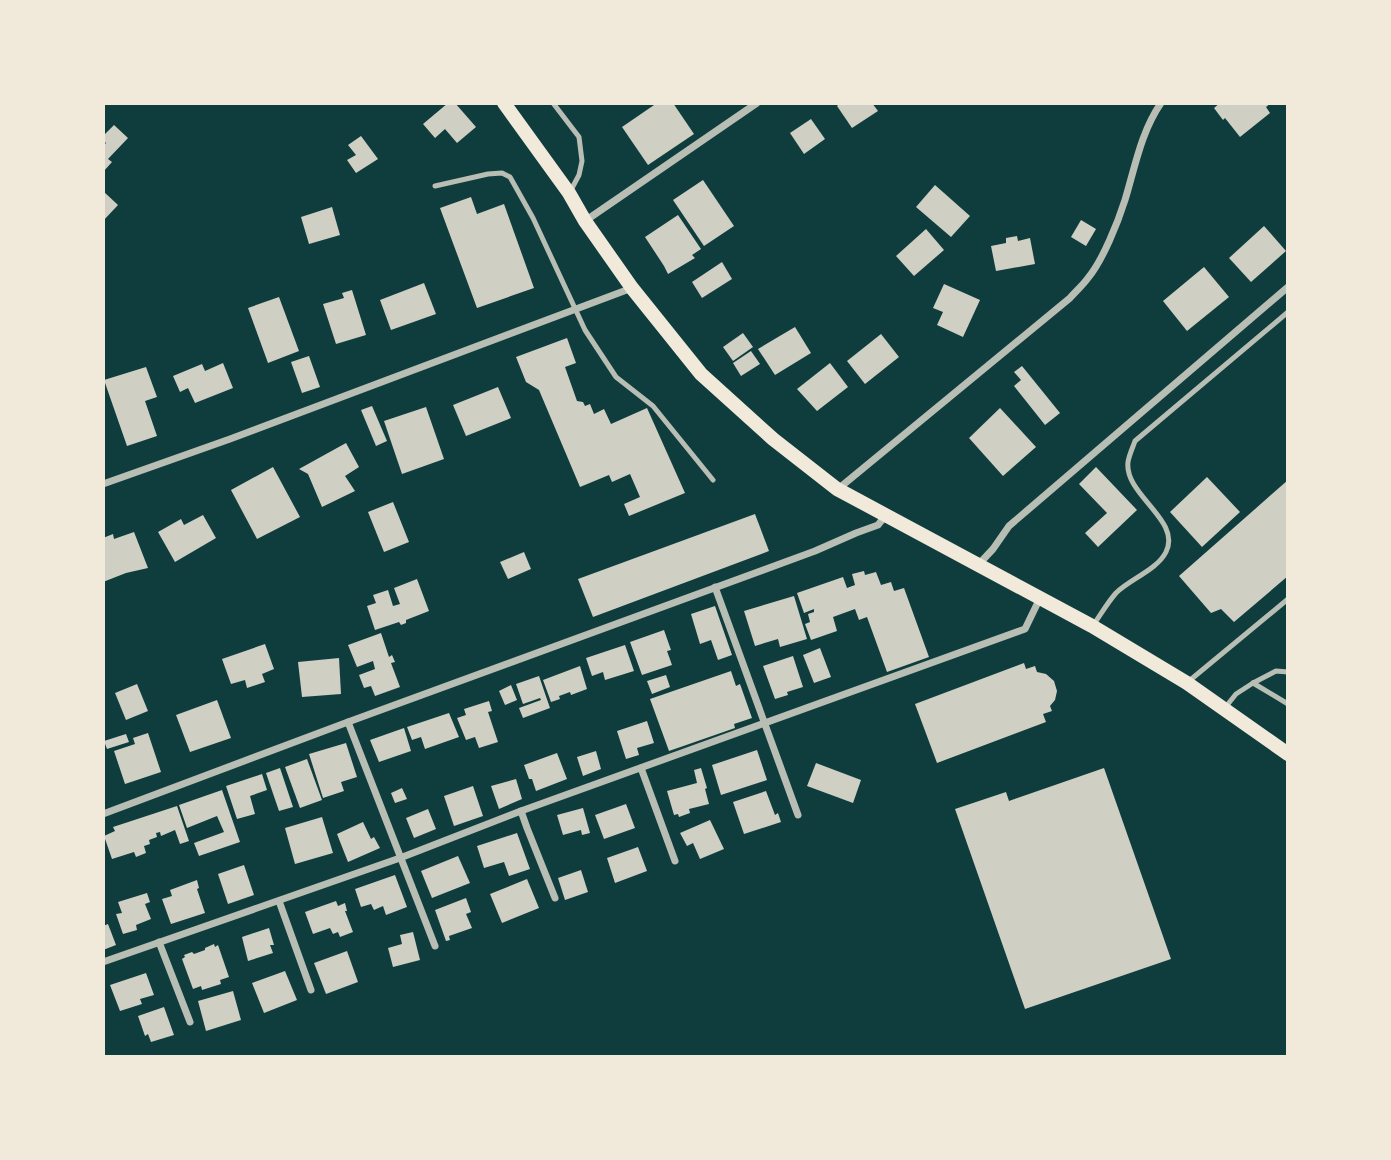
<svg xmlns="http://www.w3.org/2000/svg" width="1391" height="1160" font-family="Inter,sans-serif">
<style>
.building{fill:#cfcfc3}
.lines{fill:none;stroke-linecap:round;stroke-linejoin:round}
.service{stroke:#b8beb3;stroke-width:5}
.minor{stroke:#b8beb3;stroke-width:7}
.secondary{stroke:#f1e9da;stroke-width:14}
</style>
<rect width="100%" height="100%" fill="#0f3d3e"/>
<g class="building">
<path d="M448 103H455L476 127 457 143 445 129 435 138 423 124Z"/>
<path d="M657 103H673L694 134 648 165 622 127Z"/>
<path d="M840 103H872L878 111 852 128 837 106Z"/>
<path d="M1220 103H1271L1266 107 1270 113 1240 137 1225 118 1223 120 1214 108Z"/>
<path d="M811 119 825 139 804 154 790 133Z"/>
<path d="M114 125 128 138 108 159 112 162 103 172V146L106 143 103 140V136Z"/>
<path d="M361 136 378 159 356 173 347 160 356 155 348 145Z"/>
<path d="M703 180 734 226 704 246 673 200Z"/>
<path d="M935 185 970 216 951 237 916 207Z"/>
<path d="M103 191 118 205 103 221Z"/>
<path d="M471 197 477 214 504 204 534 288 477 308 440 208Z"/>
<path d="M332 207 340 235 309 244 301 217Z"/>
<path d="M678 215 701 249 692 255 695 258 668 274 664 266 645 237Z"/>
<path d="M1081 220 1096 229 1086 246 1071 237Z"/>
<path d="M1264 226 1286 251 1251 282 1229 258Z"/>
<path d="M926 229 944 250 914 276 896 256Z"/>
<path d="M1017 236 1018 241 1030 238 1035 264 996 271 991 246 1006 243V238Z"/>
<path d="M722 262 732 279 702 298 692 282Z"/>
<path d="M1204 267 1229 297 1187 331 1163 301Z"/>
<path d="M424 283 436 314 391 330 380 300Z"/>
<path d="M944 284 980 300 963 337 937 325 943 312 933 308Z"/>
<path d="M352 290 366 335 336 344 323 304 344 298 342 293Z"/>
<path d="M279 297 299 351 268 363 248 308Z"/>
<path d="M795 327 811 353 775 375 758 349Z"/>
<path d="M743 333 753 347 733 361 723 347Z"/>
<path d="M881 334 899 357 865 384 847 361Z"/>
<path d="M567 338 576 363 565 367 577 401 583 402 585 406 590 404 594 414 604 409 611 424 647 408 685 493 629 516 624 504 640 497 630 474 612 482 609 475 580 487 539 390 526 382 516 357Z"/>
<path d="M751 351 760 364 741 376 733 363Z"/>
<path d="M309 356 320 387 302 393 291 362Z"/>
<path d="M223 363 233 388 195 403 188 388 180 392 173 376 202 364 205 371Z"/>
<path d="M830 363 848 387 817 411 797 389Z"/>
<path d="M1022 366 1060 413 1045 425 1014 386 1021 380 1014 372Z"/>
<path d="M146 367 157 397 145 401 157 436 127 446 104 380Z"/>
<path d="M498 387 511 418 466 436 453 405Z"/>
<path d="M372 406 387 441 376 446 361 410Z"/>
<path d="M426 407 444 459 402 474 384 421Z"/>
<path d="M1000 408 1036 447 1003 476 969 438Z"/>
<path d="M346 443 359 467 345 476 355 491 322 507 308 474 299 469Z"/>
<path d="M273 467 300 517 257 539 231 490Z"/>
<path d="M1096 467 1137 510 1098 547 1085 533 1107 513 1079 484Z"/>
<path d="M1207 477 1240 512 1202 547 1170 512Z"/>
<path d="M1288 480V576L1234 622 1221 609 1211 613 1179 576Z"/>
<path d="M393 502 409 542 384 552 368 512Z"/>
<path d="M755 514 769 551 593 617 578 579Z"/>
<path d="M203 515 216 538 175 562 158 532 181 519 184 525Z"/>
<path d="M134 532 148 568 126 573 103 582V538L113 534 114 539Z"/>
<path d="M524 552 531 569 508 579 500 562Z"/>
<path d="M864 571 865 575 876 572 881 585 891 582 894 591 904 588 929 657 887 672 867 617 859 620 855 609 833 617 837 631 811 640 805 624 810 622 808 614 814 612V609L804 613 797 593 843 577 847 588 855 585 852 574Z"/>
<path d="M417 579 429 611 406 620V623L401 625 399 622 375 630 367 606 376 603 373 595 388 590 393 606 400 604 394 588Z"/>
<path d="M794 596 807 639 780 647 778 639 755 646 744 611Z"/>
<path d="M715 606 732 655 718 660 711 640 700 644 691 614Z"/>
<path d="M664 630 671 650 667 651 672 665 642 675 630 642Z"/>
<path d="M381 633 389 657 392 655 395 662 391 663 400 687 375 696 371 686 364 688 359 675 375 669 373 661 357 667 348 645Z"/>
<path d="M265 644 274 669 262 674 265 682 247 688 245 680 231 684 222 659Z"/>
<path d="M625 645 634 671 605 680 603 672 592 676 586 658Z"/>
<path d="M820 648 831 677 814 683 803 655Z"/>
<path d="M793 656 803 687 787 692 788 695 775 699 763 666Z"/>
<path d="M339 658 341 694 302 697 298 662Z"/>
<path d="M1024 663 1026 669 1035 666 1037 672 1046 674 1054 681 1057 691 1055 700 1050 706 1052 711 1043 714 1046 722 937 763 915 704Z"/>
<path d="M580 666 587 689 571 695 570 692 559 696 560 699 551 702 543 680Z"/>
<path d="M731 671 736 686 740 684 752 718 734 724 735 728 669 751 650 699Z"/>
<path d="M666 675 670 687 652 694 647 681Z"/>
<path d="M539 676 550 708 523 718 519 708 541 700 540 698 523 704 516 684Z"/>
<path d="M137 684 148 711 126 720 115 693Z"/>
<path d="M511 685 517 700 505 705 499 691Z"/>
<path d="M217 700 231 738 190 752 176 715Z"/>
<path d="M489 701 492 711 488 712 498 742 479 748 475 737 466 740 457 718 466 715 464 709Z"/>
<path d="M449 713 459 737 425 749 421 737 412 740 407 727Z"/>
<path d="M647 721 654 743 637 748 639 755 626 759 617 731Z"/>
<path d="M404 728 411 751 379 762 370 740Z"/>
<path d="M148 733 161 772 125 784 114 751 135 744 133 738Z"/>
<path d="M126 734 129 742 107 749 104 741Z"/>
<path d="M346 743 357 777 341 782 344 791 323 798 309 754Z"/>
<path d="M757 750 767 780 721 795 712 765Z"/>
<path d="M596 751 601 769 583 776 577 757Z"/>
<path d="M557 753 567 779 536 791 532 779H529L524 765Z"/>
<path d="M307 759 322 800 300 808 285 767Z"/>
<path d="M816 763 861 780 853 803 807 786Z"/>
<path d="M280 768 293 807 279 811 266 773Z"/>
<path d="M701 768 707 788 705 789 709 804 689 809 690 813 679 817 678 814 674 815 667 791 697 783 694 770Z"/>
<path d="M1104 768 1171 959 1025 1009 955 809 1006 792 1009 801Z"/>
<path d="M262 774 267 790 250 796 255 814 237 819 226 786Z"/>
<path d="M516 779 522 799 499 809 491 786Z"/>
<path d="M473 786 483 816 454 826 444 796Z"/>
<path d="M402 788 407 799 395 803 391 793Z"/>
<path d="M222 790 240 842 199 856 194 843 224 832 217 816 187 828 179 805Z"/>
<path d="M766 791 775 815 778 813 781 822 744 834 733 802Z"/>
<path d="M626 804 635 828 604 839 595 815Z"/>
<path d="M177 806 189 841 180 844 175 830 161 836 160 832 156 833 157 837 149 840 150 844 144 846 146 853 136 857 134 852 112 859 104 836 115 831 113 827Z"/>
<path d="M583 808 590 833 582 835 581 830 563 835 557 815Z"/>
<path d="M428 809 436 829 414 838 406 818Z"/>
<path d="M322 817 333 853 295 864 285 828Z"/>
<path d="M710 820 724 849 700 859 693 843 687 846 680 833Z"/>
<path d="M363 822 371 839 374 837 380 848 348 862 337 834Z"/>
<path d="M517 833 530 869 509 876 504 862 484 868 477 846Z"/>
<path d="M638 847 647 871 615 883 607 858Z"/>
<path d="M458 856 470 883 432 898 421 871Z"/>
<path d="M244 865 254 895 228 904 218 874Z"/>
<path d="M581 870 588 892 565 900 558 878Z"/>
<path d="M395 875 407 907 386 915 383 906 374 910 371 904 361 907 355 889Z"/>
<path d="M527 879 539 908 502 923 490 894Z"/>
<path d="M197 880 199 888 197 889 205 913 171 924 162 899 172 896 170 890Z"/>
<path d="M147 893 150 902 145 904 151 919 136 925 137 930 123 934 116 914 122 913 118 902Z"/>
<path d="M466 898 471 912 466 914 472 928 449 936 450 940 446 941 435 910Z"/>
<path d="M336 901 338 906 345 903 347 911H345L353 932 340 937 338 932 333 934 330 928 313 934 305 912Z"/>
<path d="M108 924 116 945 103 950V926Z"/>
<path d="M269 928 274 945H270L273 953 248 961 242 937Z"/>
<path d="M413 932 420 960 393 967 388 948 402 944 400 935Z"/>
<path d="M214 944 215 947 218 945 229 977 220 980 221 984 202 990 201 986 193 989 182 959 185 957 184 955 192 952 194 954 205 950V948Z"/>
<path d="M347 951 358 982 326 994 314 963Z"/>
<path d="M285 971 297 1000 264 1013 252 983Z"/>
<path d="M146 973 154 995 140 999 142 1004 120 1011 110 985Z"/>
<path d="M233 991 241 1020 206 1031 198 1001Z"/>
<path d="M164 1007 174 1035 151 1042 148 1034 145 1036 138 1016Z"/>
</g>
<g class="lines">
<g class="service">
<path d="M553 103 579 137 582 161 579 175 571 190"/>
<path d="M435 186 488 174 502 173 510 177 533 218 585 330 616 377 653 406 713 480"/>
<path d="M1094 624C1101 614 1108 602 1116 593 1130 579 1157 570 1166 552 1182 520 1124 495 1128 462 1129 455 1133 447 1135 441L1288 312"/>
<path d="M1189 681 1288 599"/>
<path d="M1253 683 1288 704"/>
<path d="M1224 709 1236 694 1253 683 1276 671 1288 672"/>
</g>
<g class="minor">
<path d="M585 221 757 103"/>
<path d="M103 484 230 439 632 288"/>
<path d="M838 489 1070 298C1076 291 1083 285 1088 278 1103 260 1118 222 1125 200 1135 167 1141 132 1161 103"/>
<path d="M979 564 993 549 1009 526 1288 287"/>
<path d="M715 587 798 815"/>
<path d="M348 722 435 946"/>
<path d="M641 768 675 861"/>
<path d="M521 811 527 828 555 898"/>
<path d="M103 814 348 722 815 551 856 533 878 525 886 515"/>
<path d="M279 901 311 990"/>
<path d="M159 942 190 1022"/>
<path d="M103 962 400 858 521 811 1025 629 1040 598"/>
</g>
<path class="secondary" d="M504 103 569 193 585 221 632 288 701 374 773 439 837 489 1092 626 1187 683 1288 754"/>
</g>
<rect width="1391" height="1160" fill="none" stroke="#f1e9da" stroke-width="210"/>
</svg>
